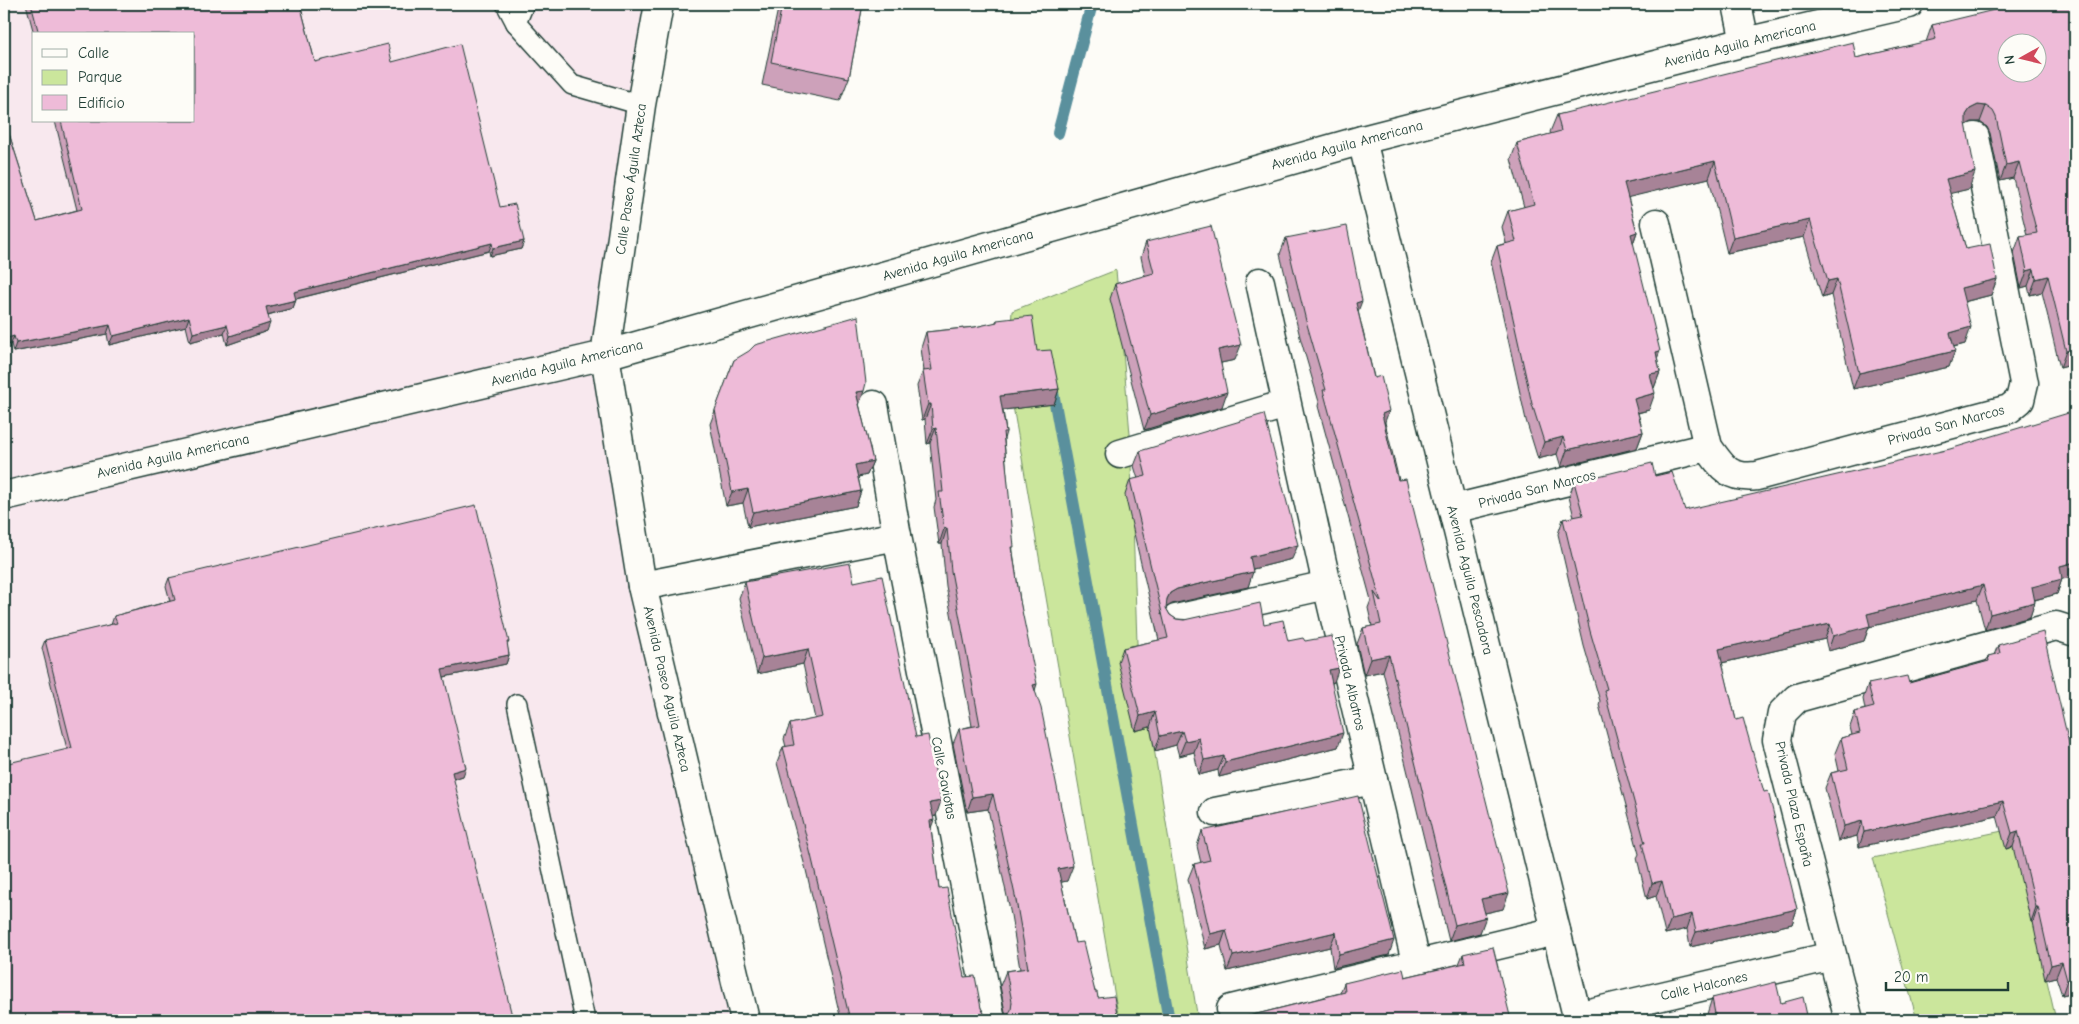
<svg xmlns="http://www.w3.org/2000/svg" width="2079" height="1024" font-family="'Comic Neue',sans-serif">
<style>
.built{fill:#f8e8ee;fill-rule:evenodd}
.green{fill:#cbe69c;stroke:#759268}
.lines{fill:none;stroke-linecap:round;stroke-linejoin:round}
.stream{stroke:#5a909d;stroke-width:12}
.lane-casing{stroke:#1f3d34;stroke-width:22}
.street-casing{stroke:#1f3d34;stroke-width:31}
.secondary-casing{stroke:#1f3d34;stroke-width:31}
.lane{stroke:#fdfcf7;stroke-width:19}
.street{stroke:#fdfcf7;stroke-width:28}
.secondary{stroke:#fdfcf7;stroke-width:28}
.wall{fill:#cda1ba;stroke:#1f3d34}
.shaded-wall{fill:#a78397;stroke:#1f3d34}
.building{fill:#eebbd8;stroke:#1f3d34;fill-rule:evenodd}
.labels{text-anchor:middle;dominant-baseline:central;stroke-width:5;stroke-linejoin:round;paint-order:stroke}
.street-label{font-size:14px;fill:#1f3d34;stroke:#fdfcf7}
</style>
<rect width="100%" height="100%" fill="#fdfcf7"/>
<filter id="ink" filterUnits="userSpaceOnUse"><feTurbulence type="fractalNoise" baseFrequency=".02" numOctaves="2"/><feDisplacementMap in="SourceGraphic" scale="10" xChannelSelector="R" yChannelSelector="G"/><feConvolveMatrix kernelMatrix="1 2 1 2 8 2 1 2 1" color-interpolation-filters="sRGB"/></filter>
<g filter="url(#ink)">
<path class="built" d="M4 4H658L600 351 743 1020H4ZM34 34H194V121H34Z"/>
<g class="green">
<path d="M1116 270 1130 434 1137 643 1198 1020H1119L1008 377 1012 311Z"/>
<path d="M2012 829 2056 1020H1917L1873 858Z"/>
</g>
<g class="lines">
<g class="stream">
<path d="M1058 133 1092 4"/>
<path d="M1052 387 1169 1020"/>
</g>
<g class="lane-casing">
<g id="lane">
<path d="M506 4 516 23 572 85 641 105"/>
<path d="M516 23 524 4"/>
<path d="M517 704 585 1020"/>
</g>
</g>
<g class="street-casing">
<g id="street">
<path d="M1737 4 1745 42"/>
<path d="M1362 140 1578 1020"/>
<path d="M1656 223 1708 447C1723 469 1730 479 1757 476L2009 409 2020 400 2024 383 1975 137"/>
<path d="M1260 282 1327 585 1417 966"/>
<path d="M874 405 897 536 991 1020"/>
<path d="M1120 454 1286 404"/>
<path d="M1453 509 1708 447"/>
<path d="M642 586 897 536"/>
<path d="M1176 619 1327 585"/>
<path d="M1215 812 1373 780"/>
<path d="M1231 1009 1556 931"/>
<path d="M1577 1016 1832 956"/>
<path d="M1849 1020 1777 740 1782 713 1797 698 2056 626 2075 632"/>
</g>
</g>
<g class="secondary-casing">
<g id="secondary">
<path d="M659 4 641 105 605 355 642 586 745 1020"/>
<path d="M4 496 605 355 1362 140 1745 42 1909 4"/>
</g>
</g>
<use href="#lane" class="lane"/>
<use href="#street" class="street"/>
<use href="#secondary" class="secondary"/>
</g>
<g class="wall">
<path d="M26 4H300L315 62H392L524 241 521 249 490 256 489 251 296 299 293 308 268 315 267 331 227 345 224 333 190 342 186 326 109 345 107 334 13 352 11 344 4 346V118L37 221 77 210 55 121H194V34H34Z"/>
<path d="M779 4H863L849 78 840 101 762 85Z"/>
<path d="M2075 4V364L2060 368 2042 292 2030 295 2028 286 2021 288 2014 253 2020 236 2027 235 2013 178 2000 181 1990 133 1987 127 1980 122H1972L1966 125 1969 189 1950 193 1966 249 1997 279 1991 295 1964 302 1965 344 1954 347 1949 367 1853 389 1831 295 1822 298 1804 237 1727 253 1709 178 1628 197 1637 232 1633 244 1660 372 1654 388H1653L1649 410 1638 413 1643 432 1637 448 1561 467 1557 454 1538 459 1526 420 1491 262 1497 246 1506 243 1502 227 1508 211 1524 207 1511 159 1517 143 1551 134 1550 132 1557 115 1856 58 1926 42 1932 25Z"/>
<path d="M1286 238 1358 311 1503 909 1485 913 1480 933 1449 941 1383 671 1364 675 1357 644 1363 628 1372 626 1368 608 1371 600 1318 406 1319 402 1300 337 1280 254Z"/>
<path d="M1146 242 1235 360 1221 363 1222 407 1144 430 1110 299 1115 284 1145 276 1141 257Z"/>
<path d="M997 320 1037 351 1059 389 1054 404 1003 410 1006 432 1004 439 1013 552 1020 601 1067 881 1061 882 1075 943 1098 998 1118 1020H841L806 870 777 763 783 747H786L784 739 790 724 815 719 803 664 757 674 739 598 745 582H854L916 737 936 816 933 817 931 828 939 889 964 977 985 1015 992 1020H1000L1006 1017 1000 986 1006 971 1020 969 1011 915 988 809 967 812 953 744 959 729 972 726 946 586 942 544H939L934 507 936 500 930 443 927 444 925 419 922 420 917 386 923 371H924L921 348 926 332 975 327 995 323Z"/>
<path d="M734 360 859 404 873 461 867 475 858 477 861 491 856 506 748 527 743 503 726 506 710 424Z"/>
<path d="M1140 451 1292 559 1253 569 1248 587 1172 604 1166 607V608L1170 615 1176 619 1264 624 1288 641H1305L1334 682 1332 683 1338 747 1219 777 1218 770 1199 775 1194 752 1179 756 1176 745 1155 751 1150 727 1135 731 1118 662 1123 648 1159 640 1125 495 1130 480 1138 479 1134 466Z"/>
<path d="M1655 476 1685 510 2062 579 2057 594 2035 600 2030 617 1985 630 1977 600 1869 627 1864 641 1828 651 1825 639 1722 663 1736 720 1797 909 1792 924 1690 947 1687 929 1665 934 1656 896 1647 899 1637 858 1639 854 1599 705 1600 701 1584 646 1558 534 1563 519 1574 517 1569 497 1574 482Z"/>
<path d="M169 578 509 642 507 645 509 655 506 664 444 677 463 776 453 779 67 749 42 648 45 640 111 625 114 616 170 601 166 586Z"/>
<path d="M1998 645 2075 769 2073 775 2075 992 2062 995 2056 977 2045 980 2033 922H2031L2013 847 2006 849 1997 816 1859 847 1857 836 1838 841 1825 788 1831 773 1839 771 1835 753 1841 738 1852 735 1850 727 1855 712 1865 709 1863 699 1868 684 1909 683 1986 662 1988 656 1994 655Z"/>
<path d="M1202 831 1389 955 1333 968 1330 947 1227 971 1221 945 1205 949 1188 879 1194 864 1201 863 1197 846Z"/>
<path d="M1463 954 1511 1020H1244L1245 1017 1340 993 1344 983 1405 977 1459 964Z"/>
<path d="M1712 998 1781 1003 1808 1020H1708L1707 1014Z"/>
</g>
<g class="shaded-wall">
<path d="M1978 105 1986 106 1980 122H1972L1964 126 1966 115 1970 109Z"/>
<path d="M1715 161 1709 178 1618 200 1624 183Z"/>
<path d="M2019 162 2013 178 2000 181 2006 165Z"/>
<path d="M1975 172 1969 189 1940 196 1946 179Z"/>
<path d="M1810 220 1804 237 1727 253 1733 237Z"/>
<path d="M1637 232 1631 249V234Z"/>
<path d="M524 241 521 249 490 256 493 248Z"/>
<path d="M492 243 489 251 291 300 294 292Z"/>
<path d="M2034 269 2028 286 2021 288 2027 271Z"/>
<path d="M2048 276 2042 292 2030 295 2036 279Z"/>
<path d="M1837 279 1831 295 1822 298 1828 281Z"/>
<path d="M1997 279 1991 295 1955 304 1961 288Z"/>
<path d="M296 300 293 308 263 316 266 307Z"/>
<path d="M1362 301 1356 317V303Z"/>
<path d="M189 317 186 326 109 345 113 336Z"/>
<path d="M270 323 267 331 227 345 230 336Z"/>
<path d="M110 325 107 334 13 352 16 343Z"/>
<path d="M227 325 224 333 190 342 193 333Z"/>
<path d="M1971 327 1965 344 1944 349 1950 333Z"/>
<path d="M14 336 11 344 4 346V339Z"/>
<path d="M1241 345 1235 360 1212 365 1218 350Z"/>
<path d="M2075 349V364L2060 368 2066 351Z"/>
<path d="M1660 351 1654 367 1656 352Z"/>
<path d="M1955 351 1949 367 1853 389 1859 373Z"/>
<path d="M1660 372 1654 388 1644 391 1650 374Z"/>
<path d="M1059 389 1054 404 995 411 1000 396Z"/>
<path d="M864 391 859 405 856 392Z"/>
<path d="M1227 392 1222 407 1144 430 1150 415Z"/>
<path d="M1655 393 1649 410 1628 415 1634 399Z"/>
<path d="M928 404H931L925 419 922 420Z"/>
<path d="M1389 411 1383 427 1382 414Z"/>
<path d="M936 428 930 443 927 444 933 429Z"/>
<path d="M1643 432 1637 448 1561 467 1567 450Z"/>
<path d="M1563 437 1557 454 1538 459 1544 442Z"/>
<path d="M873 461 867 475 849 479 855 465Z"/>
<path d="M748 489 743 503 726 506 732 492Z"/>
<path d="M861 491 856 506 748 527 753 512Z"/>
<path d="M947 528 942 544H939L944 529Z"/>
<path d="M1298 545 1292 559 1245 571 1250 557Z"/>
<path d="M2075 562V576L2059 580 2062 579 2057 594 2026 602 2032 587 2060 566Z"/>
<path d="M1253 572 1248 587 1172 604 1165 608 1161 614 1167 599 1170 593 1177 589Z"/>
<path d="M1983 585 1977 600 1869 627 1864 641 1828 651 1833 636 1867 614Z"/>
<path d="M2035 602 2030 617 1985 630 1990 614Z"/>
<path d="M1830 624 1825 639 1713 665 1719 649Z"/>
<path d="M808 649 803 664 757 674 762 658Z"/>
<path d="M509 655 506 664 439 678 442 669Z"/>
<path d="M1389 655 1383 671 1364 675 1370 659Z"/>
<path d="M1339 668 1334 682 1324 685 1329 670Z"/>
<path d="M1037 684 1032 700 1033 685Z"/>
<path d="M1155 712 1150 727 1135 731 1140 716Z"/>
<path d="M1182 731 1176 745 1155 751 1160 736Z"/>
<path d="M1343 733 1338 747 1219 777 1225 762Z"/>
<path d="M1199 738 1194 752 1179 756 1185 741Z"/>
<path d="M1224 756 1218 770 1199 775 1204 760Z"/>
<path d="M466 768 463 776 449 780 452 772Z"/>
<path d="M2071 769H2075L2070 784Z"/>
<path d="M993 794 988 809 967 812 972 797Z"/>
<path d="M941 801 936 816 925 818 930 803Z"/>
<path d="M2003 801 1997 816 1859 847 1864 832Z"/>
<path d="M934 820 928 836 930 821Z"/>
<path d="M1862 821 1857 836 1838 841 1844 826Z"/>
<path d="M2018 831 2013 847 2006 849 2012 833Z"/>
<path d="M1073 866 1067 881 1053 884 1058 869Z"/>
<path d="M1662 881 1656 896 1647 899 1652 883Z"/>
<path d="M1509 893 1503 909 1476 915 1481 899Z"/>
<path d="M2036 907H2038L2033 922H2031Z"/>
<path d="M1797 909 1792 924 1690 947 1696 932Z"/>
<path d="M1692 914 1687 929 1665 934 1671 919Z"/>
<path d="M1486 917 1480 933 1449 941 1455 925Z"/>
<path d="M1226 930 1221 945 1205 949 1210 934Z"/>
<path d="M1336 932 1330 947 1227 971 1233 956Z"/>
<path d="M1394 940 1389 955 1333 968 1339 954Z"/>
<path d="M2062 962 2056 977 2045 980 2051 965Z"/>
<path d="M2075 978V992L2062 995 2067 980Z"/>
</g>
<g class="building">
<path d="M31 4H300L315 62 388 44 392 62 460 44 500 207 515 204 524 241 493 248 492 243 294 292 296 300 266 307 270 323 230 336 227 325 193 333 189 317 113 336 110 325 16 343 14 336 4 339V118L37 221 82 209 61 121H194V34H39Z"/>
<path d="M782 4H863L849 78 771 62Z"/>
<path d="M2019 4H2075V349L2066 351 2048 276 2036 279 2034 269 2027 271 2020 236 2037 233 2019 162 2006 165 1996 117 1993 111 1986 106 1978 105 1970 109 1966 115V123L1975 172 1946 179 1966 249 1990 244 1997 279 1961 288 1971 327 1950 333 1955 351 1859 373 1837 279 1828 281 1810 220 1733 237 1715 161 1624 183 1637 232 1631 234 1660 351 1656 352 1660 372 1650 374 1655 393 1634 399 1643 432 1567 450 1563 437 1544 442 1532 404 1497 246 1516 241 1508 211 1534 204 1517 143 1561 131 1557 115 1853 42 1856 58 1936 39 1932 25ZM2006 42H2036V72H2006Z"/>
<path d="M1211 226 1241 345 1218 350 1227 392 1150 415 1115 284 1154 273 1146 242Z"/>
<path d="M1347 226 1362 301 1356 303 1374 378 1381 376 1389 411 1382 414 1390 449 1398 480 1406 479 1509 893 1481 899 1486 917 1455 925 1389 655 1370 659 1363 628 1381 624 1374 592 1381 602 1323 390H1326L1306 321 1286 238Z"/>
<path d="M858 316 866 383 864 391 856 392 873 461 855 465 861 491 753 512 748 489 732 492 715 410 734 360 749 351 755 345Z"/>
<path d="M1032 316 1037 351 1051 350 1059 389 1000 396 1006 432H1003L1014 547H1012L1020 601 1037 684 1033 685 1041 708 1073 866 1058 869 1075 943 1083 942 1095 992H1097L1098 998 1114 996 1118 1020H1031L1030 1019 1025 1020H850L811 855 783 747 794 745 790 724 823 717 808 649 762 658 745 582 850 563 854 582 882 576 916 737 928 735 941 801 930 803 934 820 930 821 939 889 947 888 964 977 975 976 981 1008 985 1015 992 1020H1000L1006 1017 1011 1010 1012 1002 1006 971 1028 968 1016 900 993 794 972 797 959 729 980 725 951 571 947 528 944 529 939 492H943L936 428 933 429 931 404H928L923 371 932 370 926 332 975 327 997 322V320Z"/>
<path d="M2075 411V562L2060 566 2062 579 2032 587 2035 602 1990 614 1983 585 1867 614 1870 626 1833 636 1830 624 1719 649 1736 720 1743 718 1764 792 1768 791 1797 909 1696 932 1692 914 1671 919 1662 881 1652 883 1642 843H1645L1604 690 1607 689 1590 631 1563 519 1583 515 1574 482 1652 463 1655 476 1672 472 1685 510 1950 449Z"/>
<path d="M1264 414 1298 545 1250 557 1253 572 1177 589 1170 593 1167 599 1166 608 1170 615 1176 619 1184 620 1260 603 1264 624 1283 620 1288 641 1303 638 1305 641 1332 636 1339 668 1329 670 1343 733 1225 762 1224 756 1204 760 1199 738 1185 741 1182 731 1160 736 1155 712 1140 716 1123 648 1168 638 1130 480 1146 476 1140 451Z"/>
<path d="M476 505 509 642H507L509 655 442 669 466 768 452 772 513 1020H4V764L72 748 45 640 117 623 114 616 175 600 169 578Z"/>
<path d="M2043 632 2075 769H2071L2075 787V978L2067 980 2062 962 2051 965 2038 907H2036L2018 831 2012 833 2003 801 1864 832 1862 821 1844 826 1831 773 1848 769 1841 738 1860 733 1855 712 1874 707 1868 684 1907 676 1909 683 1989 661 1988 656 2000 653 1998 645Z"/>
<path d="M1358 796 1394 940 1339 954 1336 932 1233 956 1226 930 1210 934 1194 864 1210 860 1202 831Z"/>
<path d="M1493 947 1511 1020H1246L1245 1017 1345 992 1344 983 1403 969 1405 977 1465 963 1463 954Z"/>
<path d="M1776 982 1781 1003 1803 997 1808 1020H1709L1716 1019 1712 998Z"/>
<path d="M1829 1018 1830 1020H1819Z"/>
</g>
</g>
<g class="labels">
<g class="street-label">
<text transform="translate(1740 44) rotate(-14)">Avenida Aguila Americana</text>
<text transform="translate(1347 145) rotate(-15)">Avenida Aguila Americana</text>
<text transform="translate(631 179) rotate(-82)">Calle Paseo Águila Azteca</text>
<text transform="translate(958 255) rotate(-16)">Avenida Aguila Americana</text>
<text transform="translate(567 363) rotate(-14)">Avenida Aguila Americana</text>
<text transform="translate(1946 425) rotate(-15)">Privada San Marcos</text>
<text transform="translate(173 456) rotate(-13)">Avenida Aguila Americana</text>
<text transform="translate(1537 489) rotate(-14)">Privada San Marcos</text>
<text transform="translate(1470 580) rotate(76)">Avenida Aguila Pescadora</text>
<text transform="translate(1350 683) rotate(77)">Privada Albatros</text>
<text transform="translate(667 689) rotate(77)">Avenida Paseo Aguila Azteca</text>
<text transform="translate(944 778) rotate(79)">Calle Gaviotas</text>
<text transform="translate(1794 804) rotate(77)">Privada Plaza España</text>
<text transform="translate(1704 986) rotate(-13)">Calle Halcones</text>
</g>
</g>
<rect width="2079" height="1024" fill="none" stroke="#fdfcf7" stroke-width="20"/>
<rect x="10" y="10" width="2059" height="1004" fill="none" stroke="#1f3d34" stroke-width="2" filter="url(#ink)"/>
<rect x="32" y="32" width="162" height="90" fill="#fdfcf7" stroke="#a4b0a9"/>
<rect x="42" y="49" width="25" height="8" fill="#fdfcf7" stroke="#a4b0a9"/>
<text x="78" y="58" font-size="15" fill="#1f3d34">Calle</text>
<rect x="42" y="70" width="25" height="15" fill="#cbe69c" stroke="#a4b0a9"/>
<text x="78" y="82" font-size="15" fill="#1f3d34">Parque</text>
<rect x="42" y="95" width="25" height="15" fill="#eebbd8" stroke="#a4b0a9"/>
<text x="78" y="108" font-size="15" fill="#1f3d34">Edificio</text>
<g transform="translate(2022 58) rotate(262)"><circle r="24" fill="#fdfcf7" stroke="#a4b0a9"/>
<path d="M0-4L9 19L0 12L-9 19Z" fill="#d1495b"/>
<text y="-8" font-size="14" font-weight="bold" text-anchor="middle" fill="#1f3d34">N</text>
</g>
<path d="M1886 982v8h122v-8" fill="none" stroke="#1f3d34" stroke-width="2.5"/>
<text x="1894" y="982" font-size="15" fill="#1f3d34" stroke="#fdfcf7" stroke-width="4" paint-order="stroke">20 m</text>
</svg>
